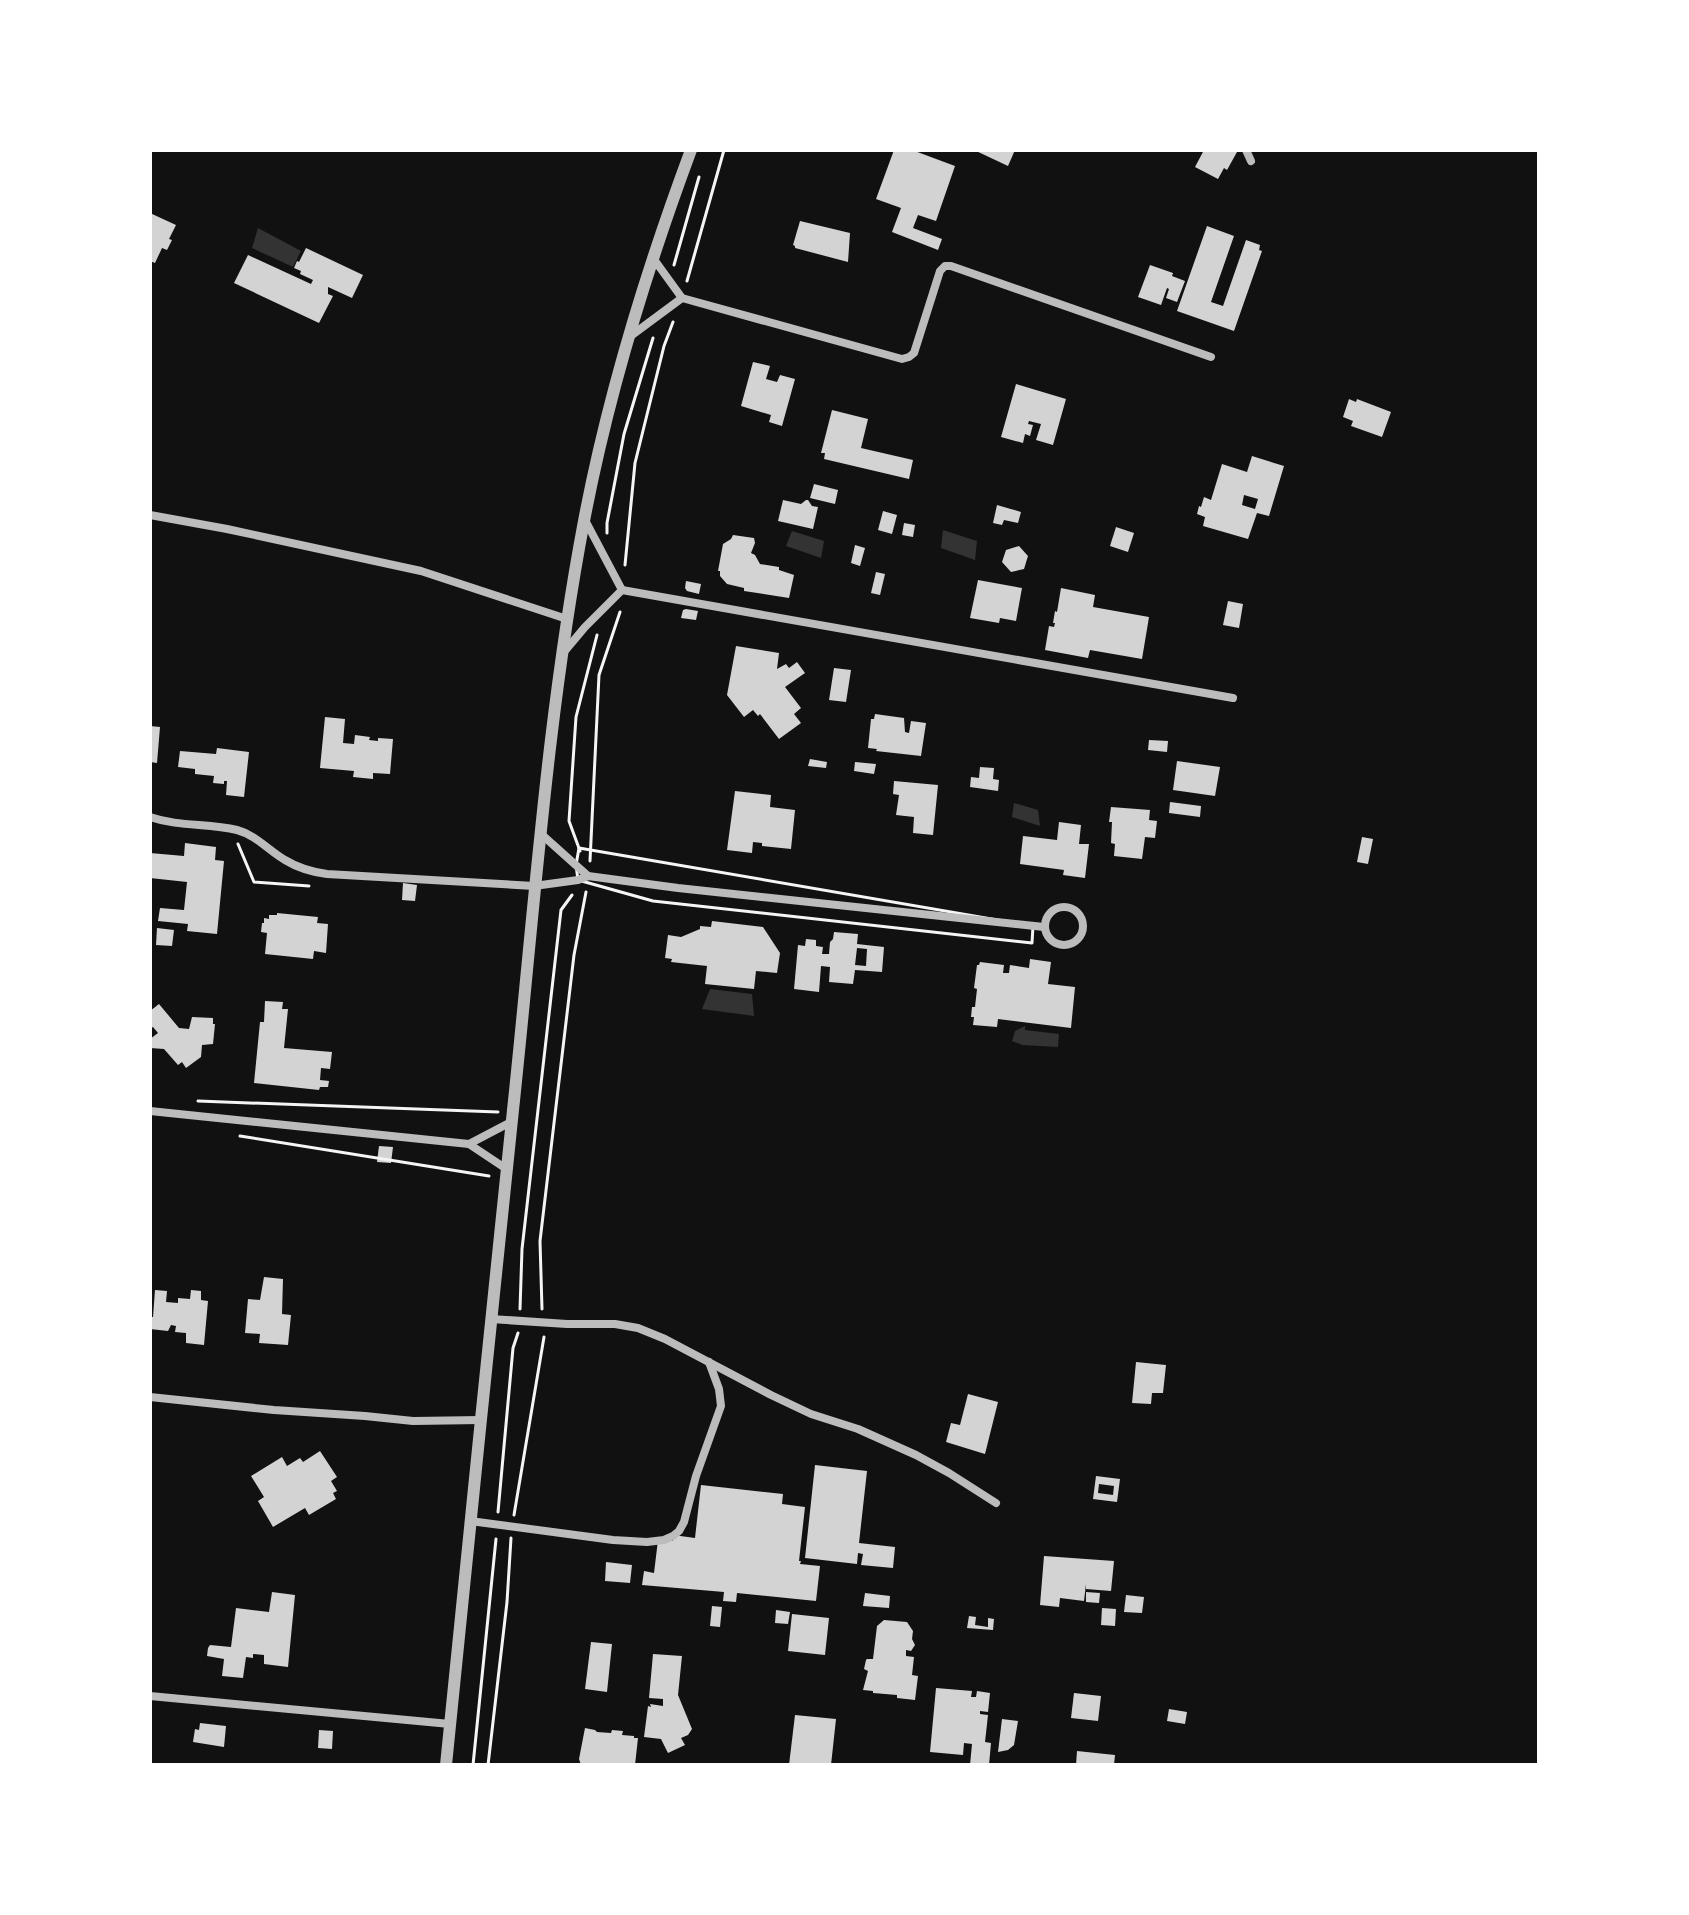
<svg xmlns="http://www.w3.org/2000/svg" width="1689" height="1915" font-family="'Golos Text',sans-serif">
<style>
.water{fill:#333}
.building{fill:#d3d3d3;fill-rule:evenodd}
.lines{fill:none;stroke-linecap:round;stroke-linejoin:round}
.path{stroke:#f5f5f5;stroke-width:3}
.minor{stroke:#bcbcbc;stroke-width:8}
.tertiary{stroke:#bcbcbc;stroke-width:12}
</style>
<rect width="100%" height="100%" fill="#111"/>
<g class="water">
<path d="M258 228 301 251 293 267 252 248Z"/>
<path d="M943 530 977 541 975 560 941 548Z"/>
<path d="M792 531 824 541 821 558 786 546Z"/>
<path d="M1014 803 1038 810 1040 826 1012 817Z"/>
<path d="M710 989 752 994 754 1016 702 1009Z"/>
<path d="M1025 1026V1030L1059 1034 1058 1047 1022 1045 1012 1041 1015 1031Z"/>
</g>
<g class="building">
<path d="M894 150H912L955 166 936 221 918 215 913 228 942 239 938 250 892 232 901 208 876 199Z"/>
<path d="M974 150H1015L1008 166Z"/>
<path d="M1204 150H1233L1237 152 1227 170 1224 168 1218 179 1195 167Z"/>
<path d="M150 213 176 225 169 239 172 240 167 250 162 248 155 263 150 261Z"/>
<path d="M800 221 850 233 848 262 795 248V246L793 245Z"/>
<path d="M1207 226 1234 236 1211 302 1223 306 1246 240 1260 245 1259 250 1262 251 1234 331 1177 311Z"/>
<path d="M306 248 363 275 352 298 328 287V294L333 296 319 323 234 283 248 255 311 284 313 280 300 274 301 271 294 268 297 261 299 262Z"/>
<path d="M1150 265 1173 273 1172 276 1185 281 1177 302 1166 298 1169 289 1167 288 1161 305 1138 297Z"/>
<path d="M753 362 770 366 766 379 777 382 780 375 795 379 782 426 769 422 771 415 741 406Z"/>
<path d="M1016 384 1066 399 1053 445 1036 440 1041 424 1029 421 1028 424 1033 425 1030 436 1025 434 1023 443 1001 437Z"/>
<path d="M1349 399 1356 402 1357 399 1391 412 1382 437 1351 426 1353 421 1343 417Z"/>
<path d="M832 410 868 419 861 448 913 460 909 479 824 459 825 453H821Z"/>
<path d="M1252 456 1284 466 1269 516 1257 513 1248 539 1203 526 1205 517 1197 514 1199 506 1201 507 1204 497 1211 500 1222 464 1247 472ZM1244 495 1258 499 1255 509 1242 505Z"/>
<path d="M814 484 838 490 835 504 810 498Z"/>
<path d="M783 500 801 504 806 500H808L812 506 818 507 813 529 778 521Z"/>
<path d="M997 505 1021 512 1018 523 1004 520 1002 525 993 523Z"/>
<path d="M883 511 897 515 892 534 878 530Z"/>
<path d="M904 523 915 525 913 537 902 535Z"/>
<path d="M1116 527 1134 533 1128 552 1110 546Z"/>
<path d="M733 535 754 538 755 543 751 553 755 555 760 564 779 567V570L794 575 789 598 744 591V588L727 584 720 576V571H718L723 544 731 539Z"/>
<path d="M855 545 865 548 860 566 851 563Z"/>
<path d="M1019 546 1028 556 1024 569 1011 572 1002 562 1006 550Z"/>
<path d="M876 572 885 574 880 595 871 593Z"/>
<path d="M978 580 1022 588 1016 621 1000 618 999 623 970 618Z"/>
<path d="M686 581 701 584 699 594 687 591 685 588Z"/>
<path d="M1061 588 1095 595 1093 607 1149 617 1142 659 1090 650 1088 658 1045 650 1049 626 1054 627 1055 623H1053L1055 611 1057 612Z"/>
<path d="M1228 601 1243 604 1239 628 1223 625Z"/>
<path d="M686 609 698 611 696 620 681 618 683 610Z"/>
<path d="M736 646 779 653 777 669 786 664 789 668 797 662 805 673 785 687 801 708 794 714 801 723 779 739 760 714 758 716 753 710 744 717 727 695Z"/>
<path d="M834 668 851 670 846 702 829 700Z"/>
<path d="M875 714 904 718 905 732 909 733 911 721 926 723 921 756 876 751 877 749 868 748 871 719H874Z"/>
<path d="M325 717 345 719 343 743 354 744 355 735 370 737 369 740 378 741V738L393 739 390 774 373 773V779L353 777 354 771 320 768Z"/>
<path d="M150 726 160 727 157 763 150 762Z"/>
<path d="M1149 740 1168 741 1167 752 1148 750Z"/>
<path d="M217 748 249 752 244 797 226 795 227 781H224V784L213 783 214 776 195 774V769L178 767 180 751 216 754Z"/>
<path d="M810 759 827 762 826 768 808 766Z"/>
<path d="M1177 761 1220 767 1215 796 1173 790Z"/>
<path d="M855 762 876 764 874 774 854 771Z"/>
<path d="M980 767 994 768 993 779 999 780 998 791 970 787 971 777 979 778Z"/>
<path d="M894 781 938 785 933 835 913 833 914 817 896 815 899 795 893 794Z"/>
<path d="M735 791 771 795 770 807 795 810 791 849 762 846V843L753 842 752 853 727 850Z"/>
<path d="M1170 802 1201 806 1200 817 1169 813Z"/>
<path d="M1111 807 1150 810 1149 820 1157 821 1155 838 1145 837 1142 859 1114 856 1115 844 1111 843 1112 822H1109Z"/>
<path d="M1059 822 1081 825 1079 844H1089L1085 878 1063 875 1064 870 1020 864 1023 836 1057 840Z"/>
<path d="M1362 837 1373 839 1368 864 1357 862Z"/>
<path d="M185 843 216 847 215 860 224 861 217 934 187 931 188 924 158 921 160 908 184 910 187 882 150 878V853L184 856Z"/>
<path d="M403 883 417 885 415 901 402 900Z"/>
<path d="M277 913 318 917 317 923 328 924 326 953 314 951 313 959 265 954 267 933 261 932 262 923H264V918L269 919V915H277Z"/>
<path d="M712 921 763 927 780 953 777 973 756 971 754 989 705 984 707 966 671 962 672 959 665 958 668 935 681 937 700 929V926L711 927Z"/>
<path d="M157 928 174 930 172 946 156 945Z"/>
<path d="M834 932 858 934 857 944 884 947 882 972 855 970 853 984 829 982 830 967 821 966 819 992 794 989 798 945 805 946 806 939 816 940V946L823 947 822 954H829L830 942 833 939ZM857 948 867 949 866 966 855 965Z"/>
<path d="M1030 959 1051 962 1048 984 1075 987 1071 1028 998 1019 997 1027 973 1025 974 1017H971L972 1007H975L977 989 974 988 977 965H979L980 962 1004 965 1003 973H1009L1010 965 1029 968Z"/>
<path d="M265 1001 283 1002 282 1009H288L284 1048 332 1052 330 1069 321 1068 320 1080 329 1081 328 1087H320L319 1090 254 1083 260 1022H264Z"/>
<path d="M159 1004 179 1028 189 1029 192 1017 213 1018V1024H215L213 1044 202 1045 201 1057 186 1068 182 1062 178 1065 164 1049 150 1048V1039L158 1033 153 1027 150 1029V1011Z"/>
<path d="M379 1146 393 1147 391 1163 377 1162Z"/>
<path d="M264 1277 283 1279 282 1314 291 1315 288 1345 259 1343 260 1334 245 1333 248 1299 260 1300Z"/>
<path d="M155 1290 167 1291 166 1302 178 1303V1298L190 1299 191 1290 201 1291V1300L208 1301 204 1345 186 1343V1333L175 1332 176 1326 171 1325 168 1331 150 1329V1317H153Z"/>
<path d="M1136 1362 1166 1365 1163 1393H1152L1151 1404 1132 1403Z"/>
<path d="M968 1394 998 1402 985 1454 946 1442 951 1423 960 1425Z"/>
<path d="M320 1451 337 1477 331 1481 337 1491 333 1493 336 1499 309 1515 305 1508 273 1527 258 1501 264 1497 251 1476 282 1457 287 1466 300 1458 303 1462Z"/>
<path d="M815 1465 867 1471 859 1543 895 1547 893 1568 861 1565 863 1554 858 1553 857 1564 805 1558Z"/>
<path d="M1096 1476 1120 1479 1117 1502 1093 1499ZM1099 1484 1114 1486 1113 1495 1098 1493Z"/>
<path d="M701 1485 783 1494 782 1504 805 1507 799 1561H801L800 1564 820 1566 816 1601 737 1593 736 1602 723 1601 724 1592 642 1585 644 1571 654 1573 658 1540 673 1541V1535L695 1538Z"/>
<path d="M1044 1556 1114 1561 1111 1591 1086 1589V1584L1084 1601 1060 1598 1059 1607 1040 1605Z"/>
<path d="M606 1562 632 1565 630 1583 605 1581Z"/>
<path d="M272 1592 295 1595 288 1667 264 1664V1655L253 1654V1658L246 1657 243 1678 222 1676 224 1659 207 1656 208 1648 210 1645 231 1647 236 1608 269 1612Z"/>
<path d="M1086 1592 1100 1593 1099 1603 1086 1602Z"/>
<path d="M865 1593 890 1596 889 1608 863 1606Z"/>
<path d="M1126 1595 1144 1597 1142 1613 1124 1612Z"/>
<path d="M712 1606 722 1607 720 1627 710 1626Z"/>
<path d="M1102 1608 1116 1609 1115 1626 1101 1625Z"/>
<path d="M776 1610 790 1612 788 1624 775 1623Z"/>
<path d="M792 1614 829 1618 825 1655 788 1651Z"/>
<path d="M969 1616 976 1617 975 1625 988 1627V1618L994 1619 993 1630 967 1628Z"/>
<path d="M884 1620 907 1622 913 1631 912 1639 915 1645 911 1651 906 1650V1656L914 1657 912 1675 918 1676 915 1700 897 1698V1695L873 1693V1691L863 1690 868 1671 864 1669 866 1660 867 1659H873L877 1626Z"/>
<path d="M591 1642 612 1644 607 1692 585 1689Z"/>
<path d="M653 1654 682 1656 678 1695 692 1729 688 1735 681 1738 685 1745 668 1753 661 1739 644 1737 648 1706 651 1707 650 1704 663 1706V1699L649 1698Z"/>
<path d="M936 1688 972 1691 971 1697H976L977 1691 990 1693 988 1712 980 1711V1714L988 1715 985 1742 991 1743 989 1765H970L972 1744 964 1743 963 1755 930 1752Z"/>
<path d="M1074 1693 1101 1696 1098 1721 1071 1718Z"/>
<path d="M1169 1709 1187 1712 1185 1724 1167 1721Z"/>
<path d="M795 1715 836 1719 831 1765H789Z"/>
<path d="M1002 1719 1018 1721 1014 1745 1008 1750 998 1752Z"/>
<path d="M200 1723 226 1726 224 1747 193 1742 195 1729 199 1730Z"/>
<path d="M585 1728 595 1730 597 1732 611 1733 612 1730 623 1731 622 1735 634 1736V1738H638L635 1765H581L579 1759Z"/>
<path d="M319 1730 333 1731 332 1749 318 1748Z"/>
<path d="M1077 1751 1115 1755 1114 1765H1076Z"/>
</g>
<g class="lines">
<g class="path">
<path d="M674 265 699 177"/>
<path d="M687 281 724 150"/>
<path d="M607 533V523L624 434 653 338"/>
<path d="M625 565 635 463 664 346 673 322"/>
<path d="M238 844 254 882 309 886"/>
<path d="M579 848 1033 926 1032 943 653 901 578 880 576 865Z"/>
<path d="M580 851 569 821 576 717 597 635"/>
<path d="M590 861 599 675 620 612"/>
<path d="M198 1101 498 1112"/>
<path d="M240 1136 489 1176"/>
<path d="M520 1309 522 1249 561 910 572 895"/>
<path d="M542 1309 540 1241 574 955 586 892"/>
<path d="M498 1512 513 1348 518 1333"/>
<path d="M514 1515 544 1337"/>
<path d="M473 1765 496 1539"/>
<path d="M488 1765 507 1602 511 1538"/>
</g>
<g class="minor">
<path d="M1246 150 1251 161"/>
<path d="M653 258 682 298 902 359 909 357 914 353 940 271 945 266H951L1211 357"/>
<path d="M628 338 682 298"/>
<path d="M150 515 227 529 421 571 567 619"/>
<path d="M585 520 622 590"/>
<path d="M622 590 1233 698"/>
<path d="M564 652 585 627 622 590"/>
<path d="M150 817C179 827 208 823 237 830 256 835 269 851 285 860 298 868 312 872 327 874L534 886 578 880 588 876 678 888 1044 927"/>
<path d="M540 833 588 876"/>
<circle cx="1064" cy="926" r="19"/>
<path d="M150 1111 469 1144 505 1168"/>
<path d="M469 1144 511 1122"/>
<path d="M491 1319 567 1324H615L638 1328 665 1339 771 1395 811 1414 858 1429 916 1455 949 1473 996 1503"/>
<path d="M150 1397 274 1410 365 1416 413 1421 481 1420"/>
<path d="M470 1521 613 1540 647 1542 664 1540 673 1536 679 1531 684 1522 696 1476 721 1406 719 1389 709 1362"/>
<path d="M150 1696 450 1724"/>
</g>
<path class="tertiary" d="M446 1765C468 1547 490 1328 513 1110 534 913 547 716 584 521 608 395 646 271 691 150"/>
</g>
<rect width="1689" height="1915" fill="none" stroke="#ffffff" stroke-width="304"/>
</svg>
